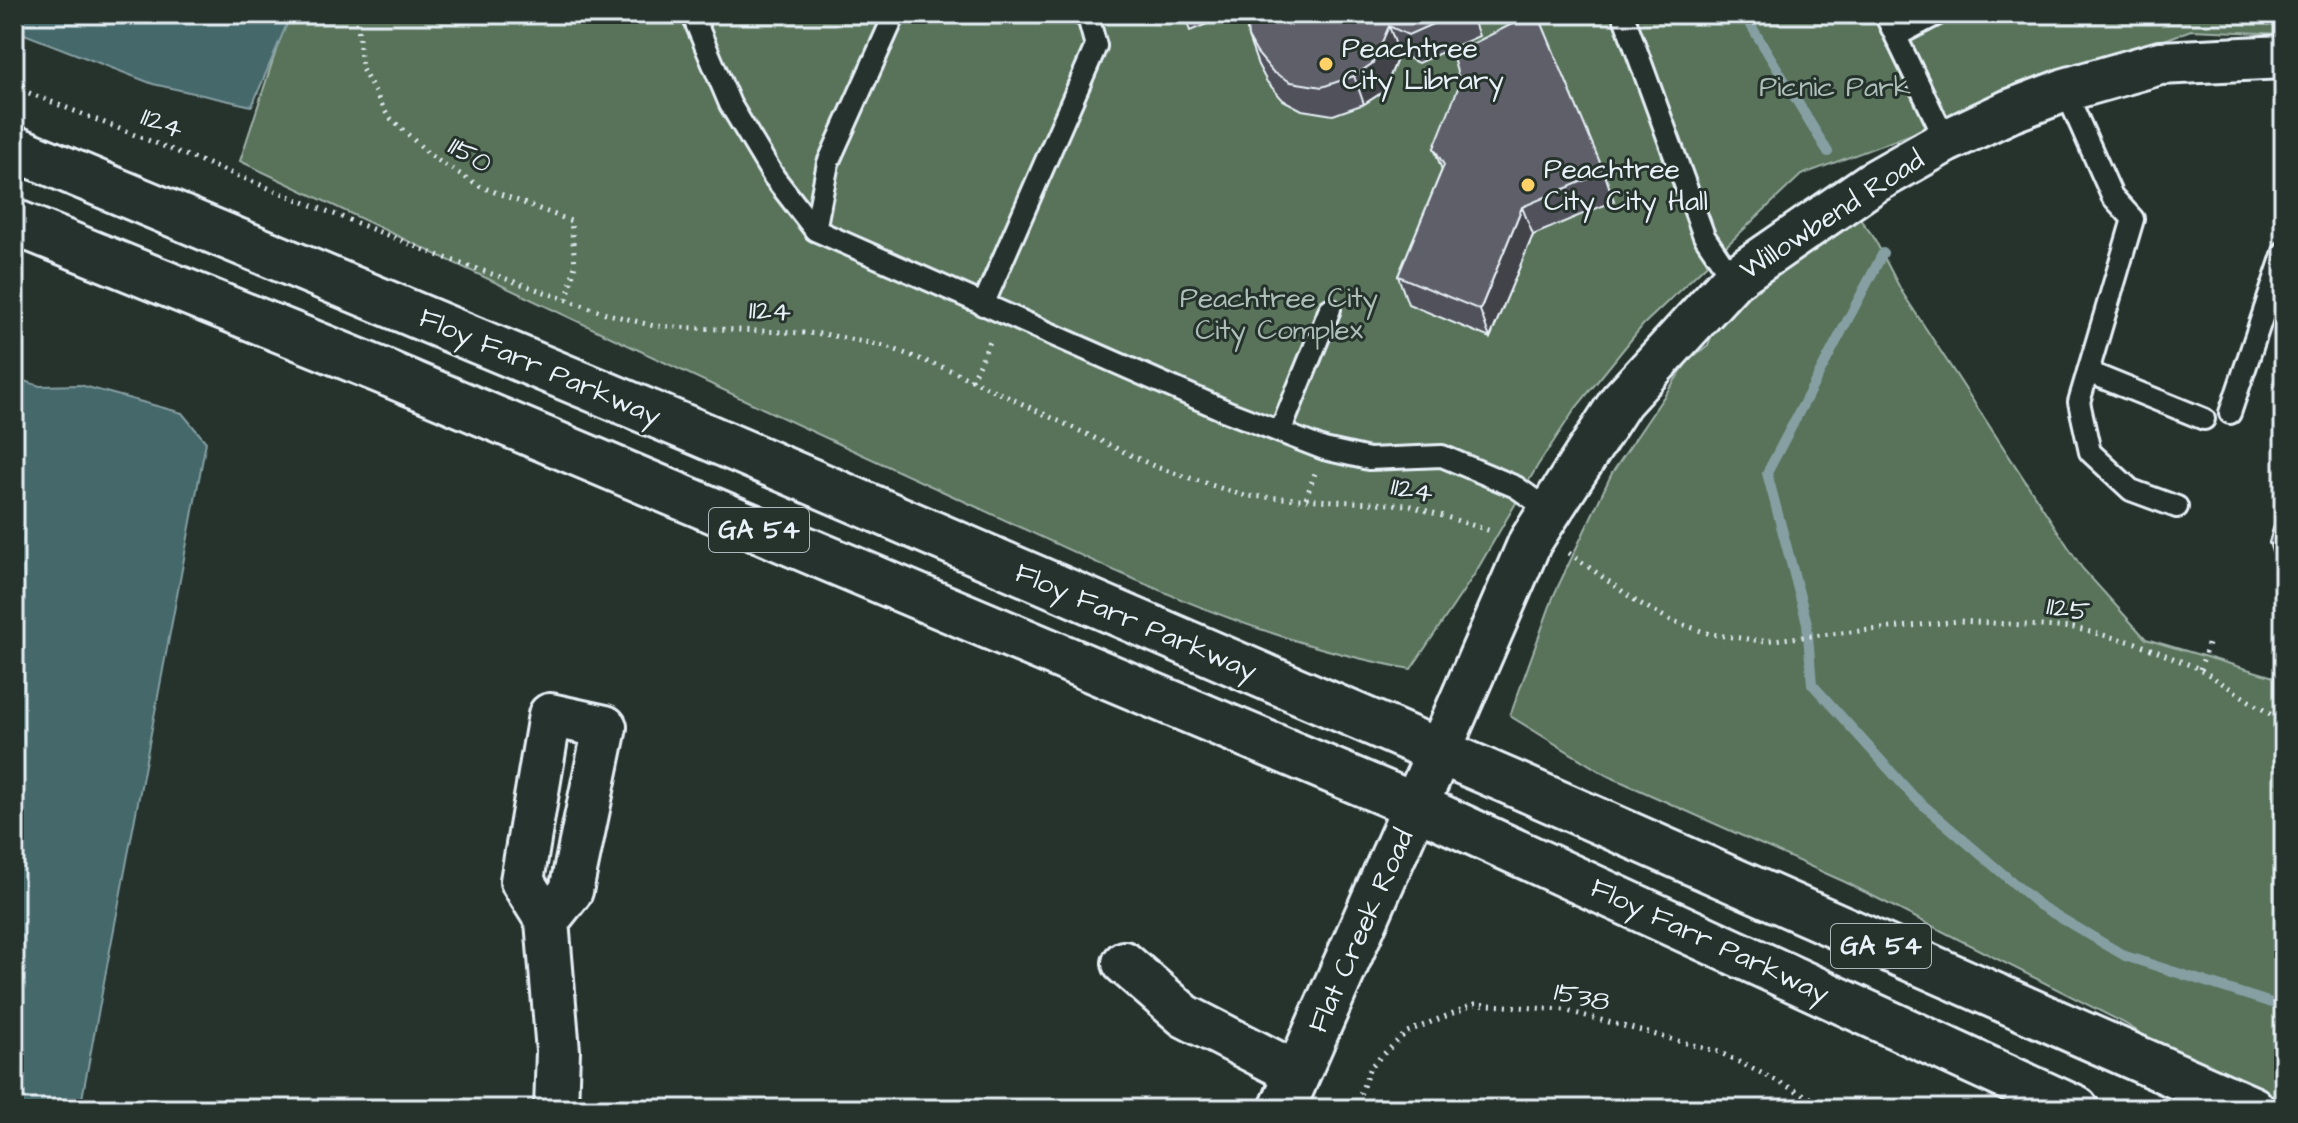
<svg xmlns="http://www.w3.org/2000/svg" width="2298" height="1123" font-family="'Architects Daughter',sans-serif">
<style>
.green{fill:#58735a;stroke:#a0b2a9;stroke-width:2}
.water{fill:#44686a;stroke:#869fa3;stroke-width:2}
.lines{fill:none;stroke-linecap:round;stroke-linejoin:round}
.stream{stroke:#869fa3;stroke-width:10}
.service-casing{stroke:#e8f1f8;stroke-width:26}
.minor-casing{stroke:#e8f1f8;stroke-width:48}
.tertiary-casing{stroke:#e8f1f8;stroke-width:50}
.primary-casing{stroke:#e8f1f8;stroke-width:50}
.path{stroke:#e8f1f8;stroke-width:5;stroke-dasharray:2 6;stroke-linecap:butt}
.service{stroke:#26332d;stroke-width:20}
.minor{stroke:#26332d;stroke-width:42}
.tertiary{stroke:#26332d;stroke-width:44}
.primary{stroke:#26332d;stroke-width:44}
.wall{fill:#51515b;stroke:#e8f1f8;stroke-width:2}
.shaded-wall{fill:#42424a;stroke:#e8f1f8;stroke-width:2}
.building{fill:#5e5e6a;stroke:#e8f1f8;stroke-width:2}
.poi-dot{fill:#ffd166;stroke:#26332d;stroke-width:3}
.labels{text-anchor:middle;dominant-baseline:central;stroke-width:6;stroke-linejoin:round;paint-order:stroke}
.shield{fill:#26332d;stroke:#aeb8bb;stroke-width:2}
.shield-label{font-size:26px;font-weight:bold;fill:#e8f1f8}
.poi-label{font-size:28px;fill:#e8f1f8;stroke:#26332d;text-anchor:start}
.park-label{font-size:28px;fill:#aebfb9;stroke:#26332d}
.street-label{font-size:28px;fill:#e8f1f8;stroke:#26332d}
</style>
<rect width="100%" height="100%" fill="#26332d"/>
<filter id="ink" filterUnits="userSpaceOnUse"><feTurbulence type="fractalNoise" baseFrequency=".0125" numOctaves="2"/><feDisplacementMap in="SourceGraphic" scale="16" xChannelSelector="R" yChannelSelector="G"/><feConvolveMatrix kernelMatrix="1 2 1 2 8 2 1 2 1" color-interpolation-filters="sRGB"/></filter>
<g filter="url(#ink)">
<g class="green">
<path d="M288 14H2284V34L2191 30 1801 175 1643 325 1575 409 1538 465 1474 575 1411 669C1245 640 1096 561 944 492 708 385 474 272 240 161Z"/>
<path d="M1846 201 1873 236 1902 292 2082 568 2146 639 2284 680V1109H2264L2124 1023 1845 882 1606 775 1510 716 1554 595 1612 473 1688 361 1708 345 1733 279Z"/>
</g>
<g class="water">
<path d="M14 14H289V19L252 106 153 84 14 30Z"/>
<path d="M14 378 40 386 80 385 182 413 206 442 80 1109H14Z"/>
</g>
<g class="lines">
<g class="stream">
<path d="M1744 14 1828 152"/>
<path d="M1883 253 1767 473 1807 623 1812 684 1914 797 2039 905 2125 956 2284 1007"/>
</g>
<g class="service-casing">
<g id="service">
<path d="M692 14 730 104 774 177 815 230 1226 411 1324 449 1369 459 1442 456 1516 487 1550 511"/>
<path d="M1623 14 1704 236 1733 279"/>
<path d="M1885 14 1946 141"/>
<path d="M1898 35 1938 14"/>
<path d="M2065 90 2112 196 2133 219 2079 402 2090 452 2131 490 2177 507"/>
<path d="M815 230 828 163 895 14"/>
<path d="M983 305 1096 46 1088 17 1081 14"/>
<path d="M2088 372 2204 419"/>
<path d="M2230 413 2284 252"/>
<path d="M1280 432 1330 309"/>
</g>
</g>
<g class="minor-casing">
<g id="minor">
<path d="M1439 752 1530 542 1621 401 1733 279 1872 183 1946 141 2010 111 2065 90 2160 63 2284 57"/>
<path d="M547 921 571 891 605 727 550 715 522 881 547 921 558 1051 556 1109"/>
<path d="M1124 963 1185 1016 1296 1073"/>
</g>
</g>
<g class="tertiary-casing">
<path id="tertiary" d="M1282 1109 1439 752"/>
</g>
<g class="primary-casing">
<g id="primary">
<path d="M14 148 701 434 1510 782 2252 1109"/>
<path d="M14 222 382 371 1416 806 2076 1109"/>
</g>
</g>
<g class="path">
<path d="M357 14 362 69 388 116 431 156 479 186 571 221 575 265 567 299"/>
<path d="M14 87 440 256 605 313 654 326 824 334 885 346 955 372 1156 467 1245 496 1408 505 1494 532"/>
<path d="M971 380 992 338"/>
<path d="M1306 498 1315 473"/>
<path d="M1569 553 1636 601 1670 620 1710 634 1762 641 1959 621 2074 628 2136 643 2200 669 2284 723"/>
<path d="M2200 669 2209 641"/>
<path d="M1355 1109 1370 1067 1407 1032 1475 1004 1564 1010 1719 1052 1833 1109"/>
</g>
<use href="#service" class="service"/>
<use href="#minor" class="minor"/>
<use href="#tertiary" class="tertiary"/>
<use href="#primary" class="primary"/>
</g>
<g class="wall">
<path d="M1184 14H1231L1190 31Z"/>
<path d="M1246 14H1471L1479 36 1418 63 1399 54 1384 91 1364 104 1333 115 1302 110 1283 100 1267 82 1258 65 1248 37Z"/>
<path d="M1434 148 1604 172 1614 201 1533 235 1490 338 1408 304 1398 276 1442 170Z"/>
<path d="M2284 491V573L2279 572 2269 543Z"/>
</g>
<g class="shaded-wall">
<path d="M1389 26 1399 54 1384 91 1364 104 1354 76Z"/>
<path d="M1522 207 1533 235 1490 338 1480 310Z"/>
</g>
<g class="building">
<path d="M1246 14H1455L1408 35 1389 26 1373 63 1354 76 1322 87 1291 82 1273 72 1257 53 1248 37Z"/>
<path d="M1532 14H1538L1604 172 1522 207 1480 310 1398 276 1444 165 1434 148 1460 83 1452 54Z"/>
<path d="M2284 491V548L2269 543Z"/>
</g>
</g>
<g class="poi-dot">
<circle cx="1326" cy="64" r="8"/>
<circle cx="1528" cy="185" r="8"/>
</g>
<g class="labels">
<g class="shield">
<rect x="709" y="508" width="100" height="44" rx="6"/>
<rect x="1831" y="924" width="100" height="44" rx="6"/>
</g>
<g class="shield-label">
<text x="759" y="530">GA 54</text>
<text x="1881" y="946">GA 54</text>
</g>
<g class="poi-label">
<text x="1342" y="48">Peachtree<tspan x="1342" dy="32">City Library</tspan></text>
<text x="1544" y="169">Peachtree<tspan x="1544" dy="32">City City Hall</tspan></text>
</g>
<g class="park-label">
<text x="1835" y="87">Picnic Park</text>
<text x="1279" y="298">Peachtree City<tspan x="1279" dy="32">City Complex</tspan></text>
</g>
<g class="street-label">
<text transform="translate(162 123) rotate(21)">1124</text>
<text transform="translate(470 155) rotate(30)">1150</text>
<text transform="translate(1832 215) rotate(-33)">Willowbend Road</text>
<text transform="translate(770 311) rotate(3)">1124</text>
<text transform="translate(540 367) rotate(23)">Floy Farr Parkway</text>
<text transform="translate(1412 490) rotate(11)">1124</text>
<text transform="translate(2068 609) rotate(9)">1125</text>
<text transform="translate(1136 622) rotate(23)">Floy Farr Parkway</text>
<text transform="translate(1361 931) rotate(-66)">Flat Creek Road</text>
<text transform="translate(1710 941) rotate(25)">Floy Farr Parkway</text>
<text transform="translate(1582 997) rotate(12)">1538</text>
</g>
</g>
<rect width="2298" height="1123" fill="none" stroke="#26332d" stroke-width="48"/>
<rect x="24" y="24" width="2250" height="1075" fill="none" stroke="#e8f1f8" stroke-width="3" filter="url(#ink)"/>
</svg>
